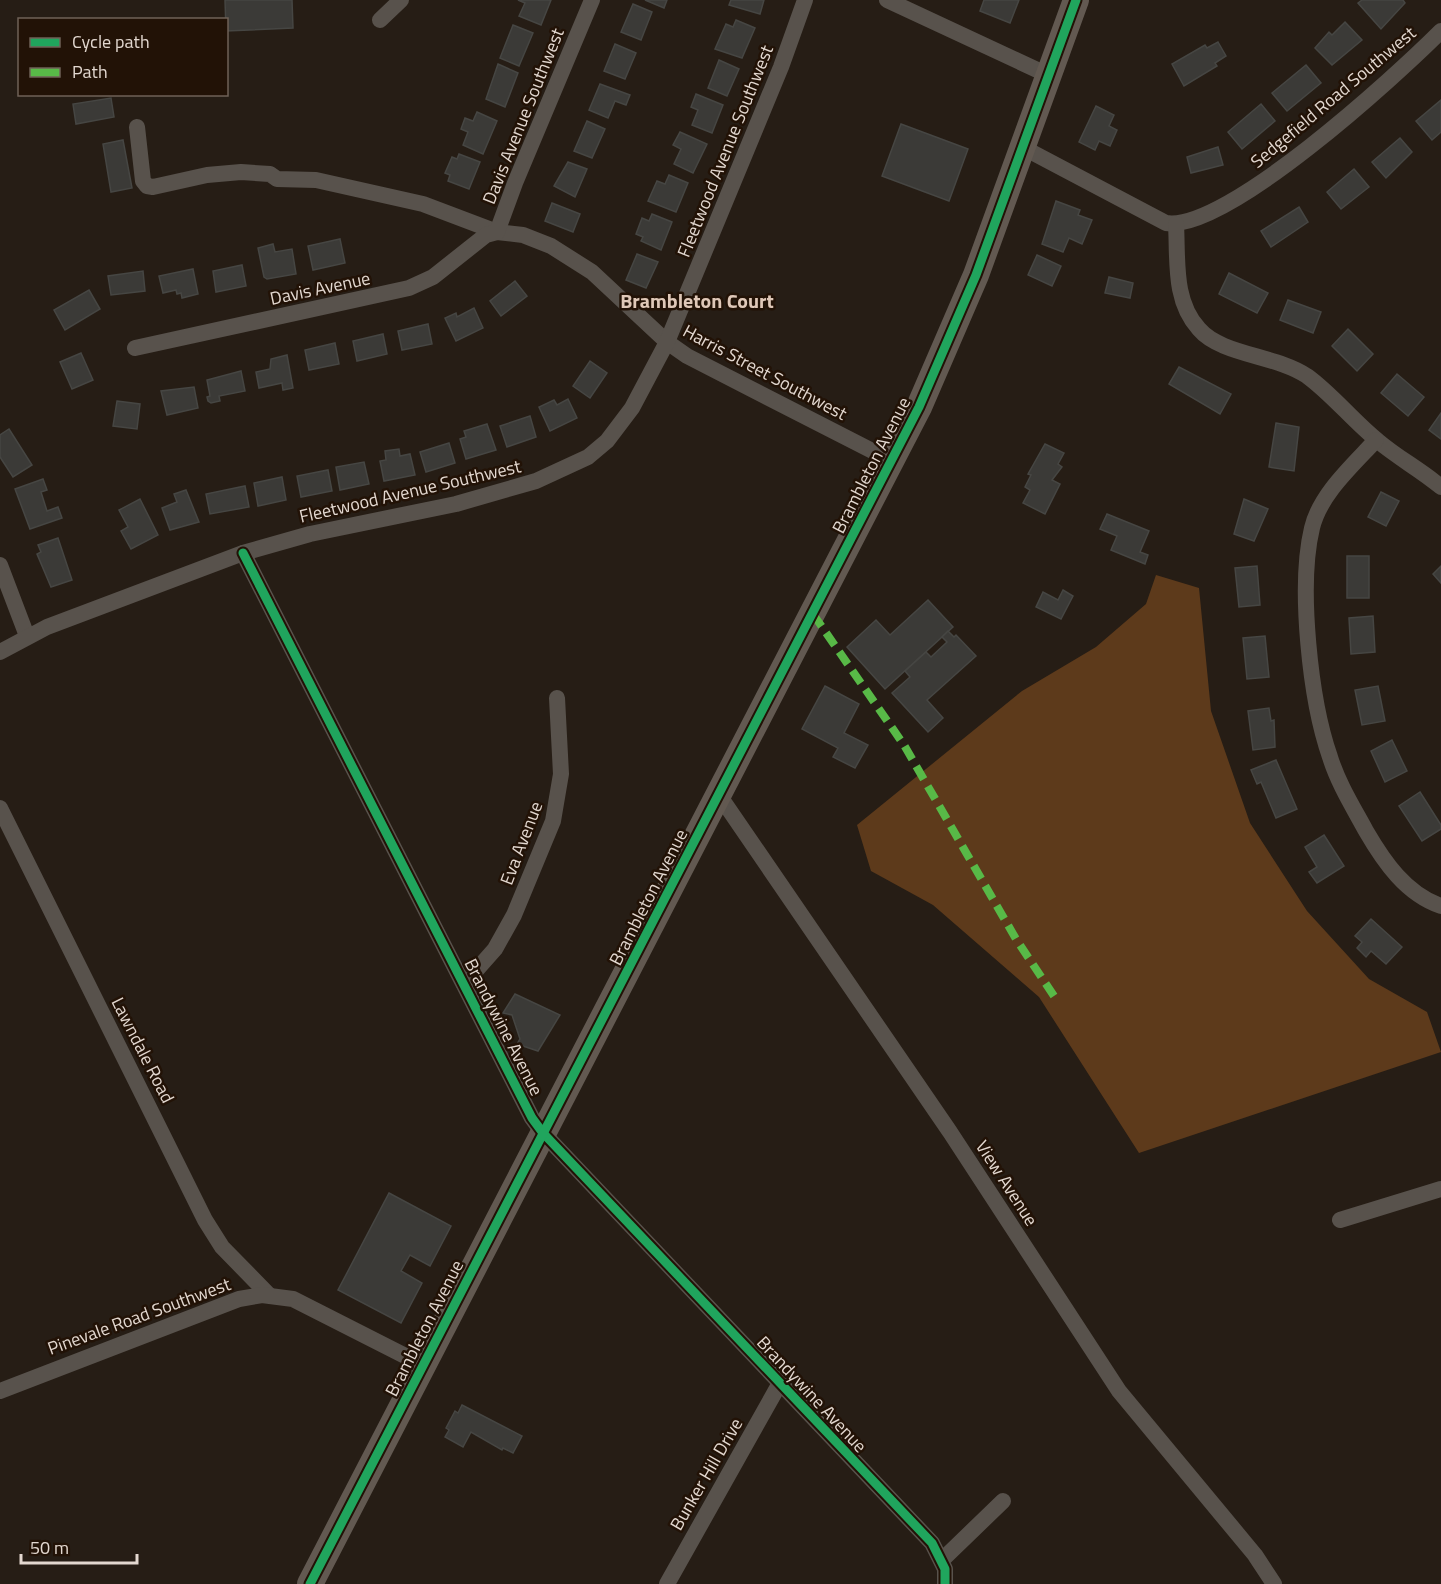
<svg xmlns="http://www.w3.org/2000/svg" width="1441" height="1584" font-family="'Titillium Web',sans-serif">
<style>
.forest{fill:#5d3a1b}
.building{fill:#3b3a37;stroke:#464643;stroke-width:1.5}
.lines{fill:none;stroke-linecap:round;stroke-linejoin:round}
.minor{stroke:#58524c;stroke-width:16}
.primary{stroke:#625951;stroke-width:26}
.quiet{stroke:#58b947;stroke-width:8;stroke-dasharray:15 8;stroke-linecap:butt}
.cycleway-casing{stroke:#221206;stroke-width:13}
.cycleway{stroke:#20a55d;stroke-width:9}
.labels{text-anchor:middle;dominant-baseline:central;stroke-width:5;stroke-linejoin:round;paint-order:stroke}
.street-label{font-size:18px;fill:#e3d8d0;stroke:#221206}
.neighbourhood-label{font-size:20px;font-weight:bold;fill:#dfc8b8;stroke:#221206}
</style>
<rect width="100%" height="100%" fill="#261d15"/>
<path class="forest" d="M1156 575 1199 588 1211 711 1250 823 1307 911 1369 979 1427 1012 1441 1052 1139 1153 1039 997 933 905 871 871 857 825 1022 691 1096 647 1146 604Z"/>
<g class="building">
<path d="M225 0H292L293 28 226 31Z"/>
<path d="M518 0H551L541 25 519 16 525 3Z"/>
<path d="M645 0H667L664 8Z"/>
<path d="M731 0H764L760 14 729 5Z"/>
<path d="M984 0H1019L1010 23 980 11Z"/>
<path d="M1362 0H1403L1405 3 1381 29 1358 3Z"/>
<path d="M633 4 652 12 641 40 621 32Z"/>
<path d="M736 20 755 28 742 58 715 49 726 24 733 27Z"/>
<path d="M1345 22 1362 40 1332 65 1315 48 1329 32 1332 35Z"/>
<path d="M513 25 533 33 519 66 500 58Z"/>
<path d="M1218 42 1226 56 1215 63 1217 66 1184 86 1172 64 1205 45 1207 48Z"/>
<path d="M615 44 636 53 625 79 604 71Z"/>
<path d="M719 60 739 69 727 96 708 88Z"/>
<path d="M498 64 518 73 505 107 486 99Z"/>
<path d="M1306 65 1321 83 1287 111 1272 93Z"/>
<path d="M600 84 630 95 626 105 615 101 608 118 589 110Z"/>
<path d="M696 94 723 105 712 133 692 125 698 110 691 107Z"/>
<path d="M111 98 114 117 76 124 73 104Z"/>
<path d="M1441 100V132L1432 140 1416 121Z"/>
<path d="M1261 104 1275 121 1242 149 1228 132Z"/>
<path d="M1096 106 1114 115 1109 126 1117 130 1110 146 1099 141 1095 150 1079 142Z"/>
<path d="M477 112 497 121 483 154 463 145 468 132 461 129 465 118 473 121Z"/>
<path d="M587 121 605 129 592 158 574 151Z"/>
<path d="M901 124 968 149 949 201 882 176Z"/>
<path d="M680 132 707 144 693 173 674 164 681 149 673 145Z"/>
<path d="M1400 138 1412 152 1386 178 1372 162Z"/>
<path d="M123 140 132 188 111 192 103 144Z"/>
<path d="M1218 147 1223 165 1191 173 1187 157Z"/>
<path d="M459 154 480 162 469 189 448 181 450 175 445 173 452 157 457 159Z"/>
<path d="M568 162 587 169 575 197 554 186Z"/>
<path d="M1354 169 1369 187 1341 209 1327 192Z"/>
<path d="M669 175 688 183 676 212 648 201 657 181 665 184Z"/>
<path d="M1056 201 1080 210 1078 215 1092 220 1082 244 1069 238 1063 252 1042 244Z"/>
<path d="M552 203 580 214 573 232 545 221Z"/>
<path d="M1299 207 1308 222 1271 247 1261 231Z"/>
<path d="M652 214 672 222 661 250 641 241 643 237 636 234 642 218 649 221Z"/>
<path d="M340 239 345 263 313 270 308 246Z"/>
<path d="M273 244 275 252 292 249 296 274 267 279 264 277 258 248Z"/>
<path d="M637 254 658 262 646 288 626 280Z"/>
<path d="M1037 255 1061 266 1052 286 1028 275Z"/>
<path d="M242 265 246 286 216 292 213 271Z"/>
<path d="M193 269 198 294 182 298 181 293 177 294 176 290 163 293 159 276Z"/>
<path d="M143 271 145 291 111 295 108 276Z"/>
<path d="M1229 273 1268 293 1257 313 1219 294Z"/>
<path d="M1109 277 1133 283 1130 298 1105 293Z"/>
<path d="M515 281 527 296 501 316 490 301Z"/>
<path d="M89 290 100 309 65 330 54 310Z"/>
<path d="M1288 300 1321 312 1313 333 1280 320Z"/>
<path d="M474 308 483 328 456 341 445 318 456 313 457 317Z"/>
<path d="M428 324 432 344 402 350 398 331Z"/>
<path d="M1348 329 1373 354 1357 371 1332 346Z"/>
<path d="M383 334 387 354 357 361 353 341Z"/>
<path d="M335 343 339 364 309 370 305 350Z"/>
<path d="M81 353 93 380 72 389 60 362Z"/>
<path d="M287 355 293 388 283 390 282 383 259 388 256 372 270 369 271 359Z"/>
<path d="M590 361 607 373 590 398 573 386Z"/>
<path d="M1179 367 1231 394 1220 414 1169 384Z"/>
<path d="M241 371 245 391 219 396 220 401 211 403 208 401 207 397 210 396 207 380Z"/>
<path d="M1397 374 1424 397 1408 416 1381 393Z"/>
<path d="M194 387 198 408 167 415 161 391Z"/>
<path d="M568 399 577 418 550 431 539 407 554 400 557 405Z"/>
<path d="M117 401 140 404 137 429 113 426Z"/>
<path d="M1441 413V439L1429 430Z"/>
<path d="M530 416 536 437 507 447 500 426Z"/>
<path d="M1276 423 1299 427 1294 471 1269 467Z"/>
<path d="M487 424 496 450 466 459 460 439 466 437 464 431Z"/>
<path d="M9 429 32 465 13 477 0 457V435Z"/>
<path d="M449 443 455 463 426 472 420 452Z"/>
<path d="M1045 444 1064 453 1058 464 1062 467 1052 480 1060 484 1045 514 1023 503 1030 490 1025 487 1031 475 1028 474Z"/>
<path d="M399 449 400 456 410 454 415 475 384 481 380 461 386 460 385 451Z"/>
<path d="M364 462 369 484 340 490 336 467Z"/>
<path d="M328 470 332 491 301 497 297 476Z"/>
<path d="M282 477 286 500 258 506 254 483Z"/>
<path d="M43 479 47 490 41 492 47 511 58 507 62 518 30 529 15 489Z"/>
<path d="M245 486 249 507 210 514 206 494Z"/>
<path d="M186 490 199 522 170 530 162 508 177 502 174 494Z"/>
<path d="M1381 492 1399 501 1386 526 1368 517Z"/>
<path d="M140 499 158 535 131 549 121 531 128 527 119 510Z"/>
<path d="M1244 499 1268 509 1254 541 1234 534Z"/>
<path d="M1107 514 1149 531 1140 552 1148 555 1145 564 1111 550 1117 536 1100 529Z"/>
<path d="M58 538 72 580 51 587 37 554 41 552 38 545Z"/>
<rect x="1347" y="556" width="22" height="42"/>
<path d="M1257 566 1260 605 1239 607 1235 568Z"/>
<path d="M1441 566V583L1433 574Z"/>
<path d="M1063 590 1073 596 1061 619 1036 607 1043 592 1058 600Z"/>
<path d="M928 600 953 627 885 689 847 647 876 620 890 635Z"/>
<path d="M1373 616 1375 652 1351 654 1349 618Z"/>
<path d="M948 631 954 637 956 635 976 656 927 700 943 718 928 732 892 693 910 677 905 671 926 652 931 657 947 642 942 637Z"/>
<path d="M1265 636 1269 677 1247 679 1243 638Z"/>
<path d="M825 686 859 704 844 733 868 745 855 768 833 757 838 748 802 729Z"/>
<path d="M1378 686 1385 721 1362 725 1355 690Z"/>
<path d="M1269 708 1271 721 1274 720 1275 747 1253 750 1248 711Z"/>
<path d="M1392 740 1407 771 1385 782 1371 751Z"/>
<path d="M1276 760 1297 809 1276 818 1261 782 1257 784 1251 770Z"/>
<path d="M1420 792 1441 825V829L1422 841 1399 806Z"/>
<path d="M1324 835 1344 866 1317 883 1309 872 1317 867 1305 847Z"/>
<path d="M1371 919 1402 947 1386 964 1371 951 1366 957 1357 948 1362 942 1355 936Z"/>
<path d="M515 994 560 1015 538 1051 517 1044 520 1039 512 1015 503 1013Z"/>
<path d="M389 1193 451 1226 430 1266 410 1255 401 1271 422 1283 401 1323 338 1290Z"/>
<path d="M462 1405 522 1436 513 1453 503 1448 502 1450 471 1432 463 1447 445 1437 449 1430 446 1428 455 1411 458 1413Z"/>
</g>
<g class="lines">
<g class="minor">
<path d="M887 0 1048 75"/>
<path d="M380 20 401 0"/>
<path d="M137 127 143 181 147 186 153 187 207 175 241 172 270 174 277 179 316 180 423 204 497 232 523 235 551 246 592 272 667 342 687 356 892 461"/>
<path d="M1022 147 1166 223C1226 232 1396 76 1441 31"/>
<path d="M1176 224C1178 260 1173 301 1199 329 1221 355 1276 355 1307 376 1333 395 1353 421 1378 441 1398 458 1421 470 1441 487"/>
<path d="M135 348 409 288 433 277 486 235 497 232 515 183 592 0"/>
<path d="M1376 440C1353 465 1320 494 1312 528 1298 586 1310 700 1330 757 1338 783 1353 807 1366 831 1384 862 1406 894 1441 906"/>
<path d="M243 553 532 1118 543 1133 932 1543 945 1569V1584"/>
<path d="M0 565 27 636"/>
<path d="M0 652 47 627 243 553 310 534 456 504 536 481 588 457 607 441 632 408 667 342 781 67 805 0"/>
<path d="M719 795 950 1132 1119 1391 1255 1555 1274 1584"/>
<path d="M0 808 205 1220 222 1247 269 1295"/>
<path d="M464 984 495 949 514 915 553 821 561 774 557 698"/>
<path d="M1340 1220 1441 1189"/>
<path d="M0 1391 239 1299 262 1295 293 1299 423 1365"/>
<path d="M942 1560 1003 1501"/>
<path d="M667 1584 780 1383"/>
</g>
<path class="primary" d="M310 1584 919 407 976 275 1076 0"/>
<path class="quiet" d="M813 614 904 745 1016 939 1054 996"/>
<g class="cycleway-casing">
<g id="cycleway">
<path d="M243 553 532 1118 543 1133 932 1543 945 1569V1584"/>
<path d="M310 1584 919 407 976 275 1076 0"/>
</g>
</g>
<use href="#cycleway" class="cycleway"/>
</g>
<g class="labels">
<g class="street-label">
<text transform="translate(1333 97) rotate(-40)">Sedgefield Road Southwest</text>
<text transform="translate(523 116) rotate(-68)">Davis Avenue Southwest</text>
<text transform="translate(725 151) rotate(-68)">Fleetwood Avenue Southwest</text>
<text transform="translate(320 288) rotate(-12)">Davis Avenue</text>
<text transform="translate(765 372) rotate(28)">Harris Street Southwest</text>
<text transform="translate(871 465) rotate(-63)">Brambleton Avenue</text>
<text transform="translate(410 491) rotate(-13)">Fleetwood Avenue Southwest</text>
<text transform="translate(521 843) rotate(-69)">Eva Avenue</text>
<text transform="translate(648 897) rotate(-63)">Brambleton Avenue</text>
<text transform="translate(504 1027) rotate(63)">Brandywine Avenue</text>
<text transform="translate(143 1050) rotate(63)">Lawndale Road</text>
<text transform="translate(1007 1183) rotate(57)">View Avenue</text>
<text transform="translate(139 1316) rotate(-20)">Pinevale Road Southwest</text>
<text transform="translate(424 1328) rotate(-63)">Brambleton Avenue</text>
<text transform="translate(812 1394) rotate(47)">Brandywine Avenue</text>
<text transform="translate(706 1474) rotate(-60)">Bunker Hill Drive</text>
</g>
<g class="neighbourhood-label">
<text x="697" y="300">Brambleton Court</text>
</g>
</g>
<rect x="18" y="18" width="210" height="78" fill="#221206" stroke="#6f6157" stroke-width="1.5"/>
<rect x="30" y="38" width="30" height="9" fill="#20a55d" stroke="#6f6157" stroke-width="1.5"/>
<text x="72" y="48" font-size="18" fill="#e3d8d0">Cycle path</text>
<rect x="30" y="68" width="30" height="9" fill="#58b947" stroke="#6f6157" stroke-width="1.5"/>
<text x="72" y="78" font-size="18" fill="#e3d8d0">Path</text>
<path d="M21 1554v9h116v-9" fill="none" stroke="#e3d8d0" stroke-width="3"/>
<text x="30" y="1554" font-size="18" fill="#e3d8d0" stroke="#221206" stroke-width="4.5" paint-order="stroke">50 m</text>
</svg>
